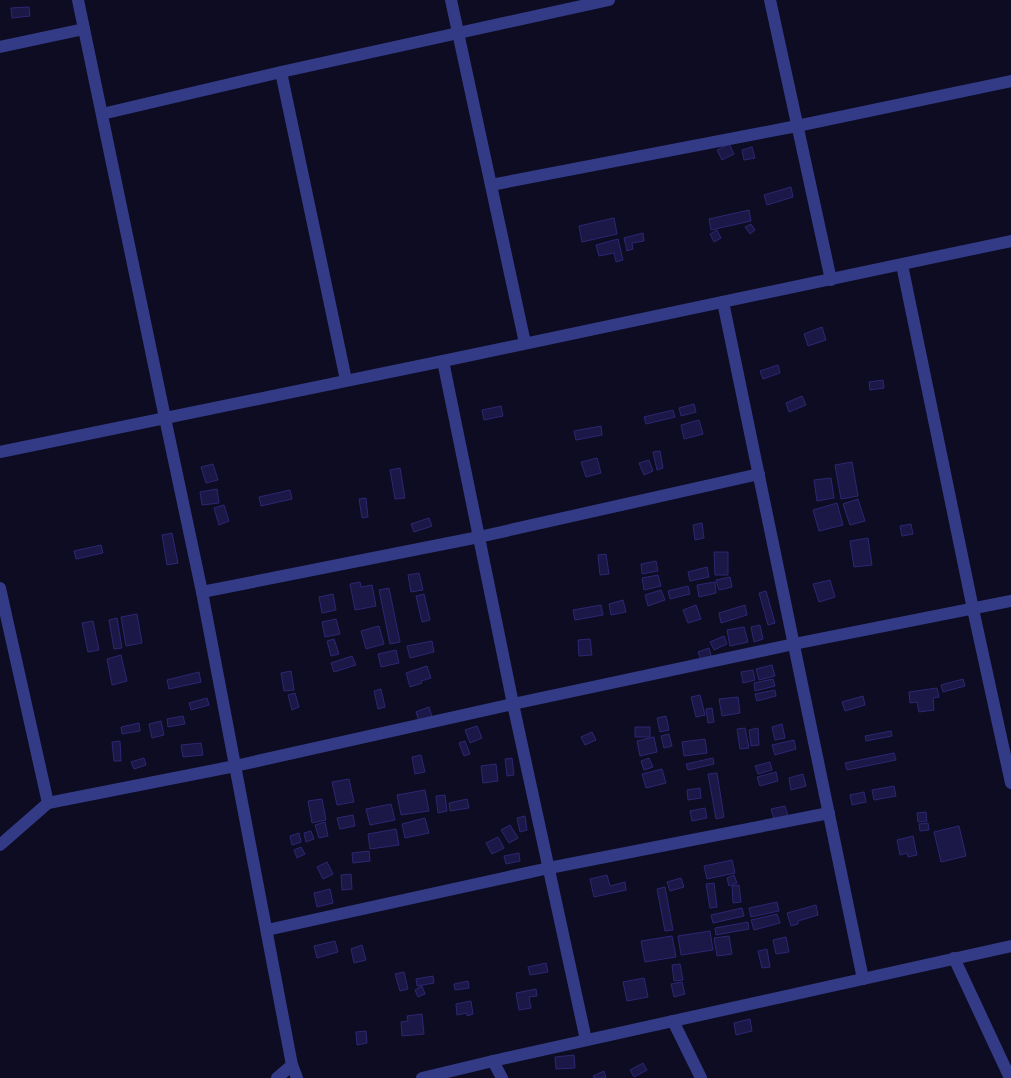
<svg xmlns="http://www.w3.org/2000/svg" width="1011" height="1078" font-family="Mulish,sans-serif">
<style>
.building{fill:#1b1746;stroke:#2d2773}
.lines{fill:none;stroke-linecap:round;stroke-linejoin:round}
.minor{stroke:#343b86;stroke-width:12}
</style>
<rect width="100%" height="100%" fill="#0d0c23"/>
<g class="building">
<path d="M29 7 30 16 12 18 11 8Z"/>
<path d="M729 144 734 154 722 160 717 150Z"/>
<path d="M752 147 755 158 744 160 742 150Z"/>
<path d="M791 187 793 197 767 205 764 195Z"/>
<path d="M749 210 751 221 711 230 709 219Z"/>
<path d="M614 218 617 234 582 242 579 226Z"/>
<path d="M751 224 755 230 750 234 745 227Z"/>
<path d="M717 230 721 238 714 242 710 234Z"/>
<path d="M643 233 644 241 632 243 633 249 627 251 624 238Z"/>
<path d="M618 239 623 260 616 262 614 253 599 256 596 245Z"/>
<path d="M822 327 826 340 808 346 804 334Z"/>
<path d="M778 365 780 373 763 379 760 371Z"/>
<path d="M883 380 884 388 870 390 869 382Z"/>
<path d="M802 396 806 405 789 412 786 403Z"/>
<path d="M694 404 696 412 681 416 679 408Z"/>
<path d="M501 406 503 416 484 420 482 410Z"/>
<path d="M673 410 675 417 646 424 644 417Z"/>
<path d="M699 420 703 434 684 439 681 425Z"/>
<path d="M601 426 602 435 576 440 574 431Z"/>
<path d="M660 451 663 468 657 470 653 452Z"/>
<path d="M597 458 601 473 586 477 581 462Z"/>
<path d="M649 460 653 471 644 475 639 463Z"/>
<path d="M852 462 858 496 841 499 835 465Z"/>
<path d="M213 464 218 480 206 483 201 467Z"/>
<path d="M400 468 405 498 395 499 390 470Z"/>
<path d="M831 478 834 498 817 501 814 480Z"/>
<path d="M217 489 219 503 202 505 200 492Z"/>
<path d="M290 490 292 499 261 506 259 497Z"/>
<path d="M366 498 368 517 362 518 359 499Z"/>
<path d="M858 499 865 521 850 525 843 504Z"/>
<path d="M837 503 843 525 819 531 813 510Z"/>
<path d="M224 505 229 521 219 525 214 508Z"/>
<path d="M429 518 432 526 414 532 411 524Z"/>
<path d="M702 523 704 538 695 540 693 525Z"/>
<path d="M911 524 913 534 902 536 900 526Z"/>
<path d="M172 533 178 563 167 565 162 535Z"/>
<path d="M868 538 872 565 854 567 850 541Z"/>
<path d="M101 545 103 553 76 559 74 551Z"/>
<path d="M714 552H728V575H715Z"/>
<path d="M606 554 609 574 600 575 598 555Z"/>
<path d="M656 561 658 571 642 574 641 564Z"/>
<path d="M707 567 709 577 690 581 688 572Z"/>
<path d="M419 573 423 590 411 592 408 575Z"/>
<path d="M658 575 661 586 644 590 642 578Z"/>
<path d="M730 577 732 587 719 590 716 580Z"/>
<path d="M830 580 835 597 819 602 813 584Z"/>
<path d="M360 582 361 587 372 585 376 606 355 610 350 584Z"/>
<path d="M715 582 716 593 699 597 697 585Z"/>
<path d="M688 586 690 594 670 599 668 591Z"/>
<path d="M389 588 400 642 390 644 379 590Z"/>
<path d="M661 590 665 600 648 606 645 595Z"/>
<path d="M766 591 775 623 768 625 759 593Z"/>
<path d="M333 594 336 610 322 613 319 597Z"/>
<path d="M424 594 430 620 422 622 416 596Z"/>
<path d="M623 600 626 612 611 615 609 604Z"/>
<path d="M601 605 603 615 575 620 573 610Z"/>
<path d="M696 605 701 619 688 623 683 610Z"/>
<path d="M745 605 747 615 721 623 719 613Z"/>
<path d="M137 614 142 643 126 646 121 617Z"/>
<path d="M117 618 122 648 114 649 109 620Z"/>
<path d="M336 619 340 634 325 637 322 622Z"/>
<path d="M93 621 99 650 88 652 82 623Z"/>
<path d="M760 625 763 639 754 642 751 627Z"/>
<path d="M379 626 384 644 366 649 361 631Z"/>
<path d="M744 627 748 642 730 646 727 630Z"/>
<path d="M724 636 727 644 714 650 710 642Z"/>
<path d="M334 639 339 654 331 656 327 641Z"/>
<path d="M590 639 592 655 579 656 578 640Z"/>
<path d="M432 641 434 652 410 658 407 646Z"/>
<path d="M709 648 712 659 702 662 698 652Z"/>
<path d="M396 650 399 663 381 667 378 654Z"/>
<path d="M121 655 127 681 112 685 107 659Z"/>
<path d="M352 656 356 665 334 672 331 663Z"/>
<path d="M772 665 775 676 759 680 756 669Z"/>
<path d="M427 666 431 678 421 681 422 683 410 687 406 673Z"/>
<path d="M753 670 755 680 743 683 741 672Z"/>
<path d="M291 671 294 690 284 691 281 673Z"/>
<path d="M199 672 201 682 169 689 167 680Z"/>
<path d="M773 679 775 686 755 691 754 683Z"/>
<path d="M963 679 965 686 943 692 941 685Z"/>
<path d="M937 688 939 697 933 698 934 710 919 712 917 702 910 703 909 692Z"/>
<path d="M381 689 385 707 378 709 374 691Z"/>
<path d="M775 690 776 696 757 701 755 694Z"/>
<path d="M295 693 299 707 292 710 288 695Z"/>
<path d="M700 695 705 715 696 717 691 697Z"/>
<path d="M863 696 865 705 845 711 842 702Z"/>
<path d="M738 697 740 713 722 716 719 699Z"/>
<path d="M207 698 209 705 191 710 189 703Z"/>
<path d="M429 707 432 717 419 721 416 712Z"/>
<path d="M712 708 714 722 708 723 706 709Z"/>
<path d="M183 716 185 724 168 727 167 719Z"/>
<path d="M666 716 669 730 660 732 657 718Z"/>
<path d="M161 721 164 735 152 738 149 724Z"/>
<path d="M139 723 140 731 122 734 121 727Z"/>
<path d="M782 724 785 738 775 740 772 727Z"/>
<path d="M477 726 482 738 470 743 465 730Z"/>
<rect x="635" y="727" width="15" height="10"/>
<path d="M745 728 749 748 740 749 737 729Z"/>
<path d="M758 728 759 745 751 746 749 730Z"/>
<path d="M891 731 892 736 866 741 865 736Z"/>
<path d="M592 732 596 740 585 745 581 737Z"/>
<path d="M669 734 672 746 664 748 661 736Z"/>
<path d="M654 737 657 752 640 756 637 741Z"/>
<path d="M705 739 707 753 684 756 682 742Z"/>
<path d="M794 740 796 749 775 755 772 745Z"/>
<path d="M120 741 121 761H114L112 742Z"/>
<path d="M465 741 470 754 464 756 459 743Z"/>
<path d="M201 743 203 755 183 757 181 745Z"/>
<path d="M894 753 896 760 847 770 845 763Z"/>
<path d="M421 755 425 772 415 774 412 757Z"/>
<path d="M144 758 146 765 134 769 131 762Z"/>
<path d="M512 758 514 775 507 776 505 759Z"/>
<path d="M649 758 653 767 644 770 641 761Z"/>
<path d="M713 758 714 764 688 770 686 764Z"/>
<path d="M770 762 772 770 758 774 755 766Z"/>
<path d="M496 764 498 781 483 783 481 766Z"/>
<path d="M662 769 666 783 646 788 642 774Z"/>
<path d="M776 772 778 781 760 786 757 777Z"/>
<path d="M717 773 724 817 716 819 708 774Z"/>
<path d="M803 774 806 786 791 790 789 778Z"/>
<path d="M349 779 354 802 337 805 332 782Z"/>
<path d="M894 786 896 796 874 800 872 790Z"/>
<path d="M700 788 701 798 688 800 687 790Z"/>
<path d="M425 790 429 811 401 815 397 795Z"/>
<path d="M864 792 866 802 852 805 850 795Z"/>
<path d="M445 795 447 811 438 813 436 796Z"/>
<path d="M322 799 326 820 312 823 308 801Z"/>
<path d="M467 799 469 808 450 811 449 803Z"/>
<path d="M391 804 395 820 370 825 366 809Z"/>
<path d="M785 806 788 816 774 819 771 809Z"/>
<path d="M705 808 707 818 692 821 690 811Z"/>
<path d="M926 812 927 821 918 822 917 813Z"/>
<path d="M353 815 355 826 340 829 337 818Z"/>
<path d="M525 816 527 830 520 832 517 818Z"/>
<path d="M425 818 429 833 405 838 402 824Z"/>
<path d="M325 822 328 836 319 838 315 825Z"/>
<path d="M928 823 929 830 920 831 919 824Z"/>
<path d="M510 825 518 838 509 843 501 830Z"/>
<path d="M959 826 966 856 941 862 934 832Z"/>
<path d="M396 829 399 845 370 849 368 834Z"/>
<path d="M311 831 314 839 306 842 304 833Z"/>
<path d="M299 833 301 842 292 845 290 836Z"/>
<path d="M913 836 917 855 908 857 907 853 900 855 897 840Z"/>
<path d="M498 837 504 848 492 854 486 843Z"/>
<path d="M301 847 305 854 297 858 294 850Z"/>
<path d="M369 851 370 861 353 863 352 853Z"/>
<path d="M519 853 520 861 506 864 504 856Z"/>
<path d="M732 860 735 873 707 879 704 866Z"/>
<path d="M327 862 333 874 323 879 317 867Z"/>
<path d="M351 874 352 889 342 890 341 875Z"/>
<path d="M607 875 610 886 625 882 626 890 594 897 590 879Z"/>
<path d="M734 875 737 883 729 886 727 878Z"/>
<path d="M681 878 684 887 670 891 667 882Z"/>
<path d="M714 883 717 907 710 908 706 884Z"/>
<path d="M739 885 741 902 733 903 732 886Z"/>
<path d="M665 887 673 930 665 931 657 889Z"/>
<path d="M330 889 333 903 317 907 314 893Z"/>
<path d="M777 902 779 911 751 917 749 908Z"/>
<path d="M816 905 818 915 798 921V924L791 926 787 913Z"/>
<path d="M742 908 744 916 713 923 711 915Z"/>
<path d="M777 914 780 923 754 930 751 920Z"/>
<path d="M748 922 749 929 716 935 715 928Z"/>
<path d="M710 931 713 950 681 955 678 936Z"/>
<path d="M672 936 676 957 645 962 641 941Z"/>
<path d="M729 936 732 954 717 956 714 938Z"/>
<path d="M786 937 789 952 776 954 773 940Z"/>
<path d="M335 941 338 952 317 958 314 946Z"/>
<path d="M362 945 366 960 354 963 351 949Z"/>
<path d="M767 949 770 967 762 968 758 951Z"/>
<path d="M546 963 548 972 530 975 528 967Z"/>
<path d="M680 964 683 980 674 981 672 965Z"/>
<path d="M404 972 408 989 400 991 395 974Z"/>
<path d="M433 976 434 983 417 986 416 979Z"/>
<path d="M644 978 648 997 627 1001 623 982Z"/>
<path d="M468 981 469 988 455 990 454 984Z"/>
<path d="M682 982 685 994 674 997 671 984Z"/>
<path d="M422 986 425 994 418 997 415 990Z"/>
<path d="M536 989 537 996 529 997 531 1008 519 1010 516 993Z"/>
<path d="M471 1001 473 1014 467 1016V1013L457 1015 456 1004Z"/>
<path d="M422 1014 424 1034 402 1036 401 1022 408 1021 407 1016Z"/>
<path d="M750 1019 752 1031 736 1035 734 1023Z"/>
<path d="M366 1031 367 1043 357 1045 356 1032Z"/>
<path d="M574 1055 575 1068 556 1069 555 1057Z"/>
<path d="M643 1063 647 1070 634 1077 630 1070Z"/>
<path d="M604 1071 606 1078H594L593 1076Z"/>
</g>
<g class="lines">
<g class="minor">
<path d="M78 0 165 418 202 592 292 1065 297 1078"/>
<path d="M451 0 525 343"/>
<path d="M770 0 831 280"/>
<path d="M0 47 84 29"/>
<path d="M281 72 346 380"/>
<path d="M102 114 281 72 609 0"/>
<path d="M491 185 797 126 1011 81"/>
<path d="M902 265 973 609 1011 783"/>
<path d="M723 302 863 979"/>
<path d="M443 361 513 704 586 1040"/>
<path d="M0 452 443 361 1011 241"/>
<path d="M0 588 48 803"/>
<path d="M202 592 479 537 759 474"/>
<path d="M0 845 48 803 235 766 513 704 794 644 1011 601"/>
<path d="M267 930 549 868 829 813"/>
<path d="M954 958 1010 1078"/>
<path d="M673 1021 701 1078"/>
<path d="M493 1061 502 1078"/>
<path d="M277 1078 292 1065"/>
<path d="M422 1078 493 1061 1011 946"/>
</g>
</g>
</svg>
